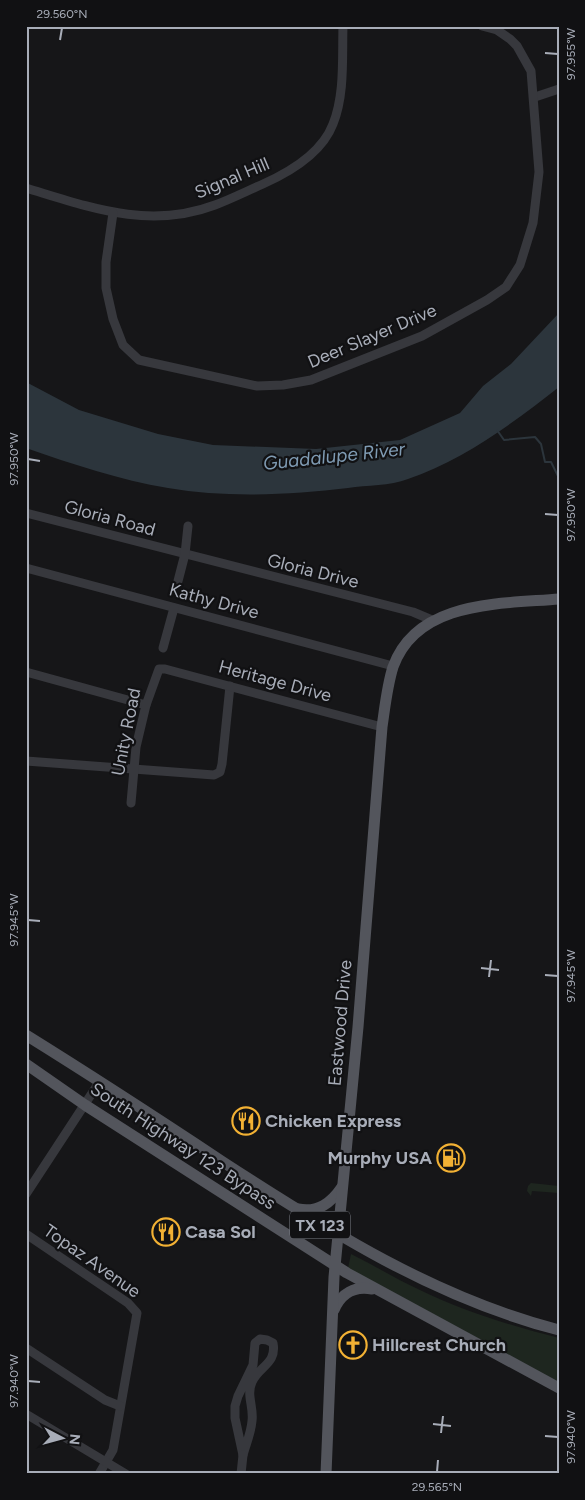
<svg xmlns="http://www.w3.org/2000/svg" width="585" height="1500" font-family="Figtree,sans-serif">
<style>
.green{fill:#1e261f}
.water{fill:#2c353c}
.lines{fill:none;stroke-linecap:round;stroke-linejoin:round}
.stream{stroke:#2c353c;stroke-width:2}
.minor{stroke:#37383d;stroke-width:9}
.major{stroke:#53555c;stroke-width:11}
.ticks{fill:none;stroke:#a8adb8;stroke-width:2}
.labels{text-anchor:middle;dominant-baseline:central;stroke-width:4.5;stroke-linejoin:round;paint-order:stroke}
.shield{fill:#111113;stroke:#7b7e86;stroke-width:1}
.shield-label{font-size:16px;font-weight:bold;fill:#a8adb8}
.street-label{font-size:18px;fill:#a8adb8;stroke:#111113}
.poi-label{font-size:18px;font-weight:bold;fill:#a8adb8;stroke:#111113;text-anchor:start}
.water-label{font-size:19px;font-style:italic;fill:#7f9bb3;stroke:#111113}
.neatline{fill:none;stroke:#a8adb8;stroke-width:2}
.ticks-label{font-size:12px;text-anchor:middle;fill:#a8adb8}
</style>
<rect width="100%" height="100%" fill="#161618"/>
<g class="green">
<path d="M531 1183 559 1186V1193L532 1191 531 1196 527 1191 528 1186Z"/>
<path d="M351 1254C375 1266 398 1280 422 1291 466 1312 512 1326 559 1338V1382L348 1268Z"/>
</g>
<path class="water" d="M559 313V387C513 423 464 460 408 479 390 486 367 485 348 488 290 495 226 498 168 488 120 480 72 464 26 448V382L79 410 158 434 213 445 316 449 400 440 460 413 483 386 511 364Z"/>
<g class="lines">
<path class="stream" d="M497 430 504 440 535 437 541 444 545 462H551L559 478"/>
<g class="minor">
<path d="M535 97 559 89"/>
<path d="M26 188C89 207 149 230 215 205 231 199 247 191 263 184 290 172 322 153 333 124 345 94 342 58 343 26"/>
<path d="M113 213 106 262V288L113 319 123 345 139 360 257 386 283 385 311 380 422 336 487 300 506 287 520 265 533 223 539 172 531 71 517 46 510 39 497 30 482 26"/>
<path d="M26 513 413 612 432 620"/>
<path d="M26 568 393 666"/>
<path d="M178 581 185 554 188 526"/>
<path d="M163 648 174 608"/>
<path d="M26 672 146 705"/>
<path d="M26 761 214 775 220 772 222 764 230 686"/>
<path d="M131 803 136 747 146 705 159 669H165L382 727"/>
<path d="M26 1194 100 1081"/>
<path d="M26 1234 128 1303 137 1313 113 1450 99 1474"/>
<path d="M260 1339 267 1340 273 1343C277 1364 259 1366 252 1382 246 1395 254 1407 252 1421 251 1433 246 1444 243 1455L235 1418V1406L238 1396 253 1365 255 1343Z"/>
<path d="M26 1348 105 1400 120 1406"/>
<path d="M26 1414 126 1474"/>
<path d="M241 1474 243 1455"/>
</g>
<g class="major">
<path d="M26 1035C92 1076 158 1119 223 1162 329 1231 435 1298 559 1330"/>
<path d="M26 1064 85 1105 347 1273 559 1388"/>
<path d="M298 1209C318 1213 331 1203 342 1187"/>
<path d="M334 1310C341 1293 355 1286 372 1289"/>
<path d="M326 1474 334 1277 358 1027 382 727C385 707 387 686 393 667 417 600 501 604 559 599"/>
</g>
</g>
<path class="ticks" d="M60 40 62 28M545 53 558 54M28 459 40 461M545 514 558 515M28 920 40 921M481 968 499 970M545 975 558 976M489 977 491 960M28 1381 40 1382M433 1424 451 1426M441 1433 443 1416M545 1436 558 1437M437 1472 438 1460"/>
<defs>
<g id="restaurant-ring" transform="scale(1.4375)"><circle r="9.5" fill="#111113" stroke="#f2b134" stroke-width="1.5"/><path d="M-5-6h1v4h1v-4h1v4h1v-4h1v5L-1.5 .5V6h-2V.5L-5-1ZM5-6V6H3V1.5H1.5Q1.5-4 5-6Z" fill="#f2b134"/></g>
<g id="fuel-ring" transform="scale(1.4375)"><circle r="9.5" fill="#111113" stroke="#f2b134" stroke-width="1.5"/><path d="M-5.5-6h7V0h2V4h1.3V-2.5L3-4.5l.8-.8L6-3V5H2.5V1h-1V6h-7ZM-4.2-4.7v3.2H.2V-4.7Z" fill="#f2b134"/></g>
<g id="church-ring" transform="scale(1.4375)"><circle r="9.5" fill="#111113" stroke="#f2b134" stroke-width="1.5"/><path d="M-1.2-6h2.4v3.5h3.3v2.4h-3.3V6h-2.4V-.1h-3.3v-2.4h3.3Z" fill="#f2b134"/></g>
</defs>
<g fill-rule="evenodd">
<use href="#restaurant-ring" x="246" y="1121"/>
<use href="#fuel-ring" x="451" y="1158"/>
<use href="#restaurant-ring" x="166" y="1232"/>
<use href="#church-ring" x="353" y="1345"/>
</g>
<g class="labels">
<rect class="shield" x="290" y="1211.5" width="60" height="27" rx="4"/>
<g class="shield-label">
<text x="320" y="1225">TX 123</text>
</g>
<g class="street-label">
<text transform="translate(232 178) rotate(-23)">Signal Hill</text>
<text transform="translate(372 336) rotate(-23)">Deer Slayer Drive</text>
<text transform="translate(110 518) rotate(15)">Gloria Road</text>
<text transform="translate(313 571) rotate(14)">Gloria Drive</text>
<text transform="translate(214 601) rotate(15)">Kathy Drive</text>
<text transform="translate(275 681) rotate(15)">Heritage Drive</text>
<text transform="translate(126 732) rotate(-79)">Unity Road</text>
<text transform="translate(340 1023) rotate(-85)">Eastwood Drive</text>
<text transform="translate(183 1146) rotate(33)">South Highway 123 Bypass</text>
<text transform="translate(92 1261) rotate(35)">Topaz Avenue</text>
</g>
<g class="poi-label">
<text x="265" y="1121">Chicken Express</text>
<text x="432" y="1158" text-anchor="end">Murphy USA</text>
<text x="185" y="1232">Casa Sol</text>
<text x="372" y="1345">Hillcrest Church</text>
</g>
<g class="water-label">
<text transform="translate(334 456) rotate(-6)">Guadalupe River</text>
</g>
</g>
<rect width="585" height="1500" fill="none" stroke="#111113" stroke-width="55"/>
<g transform="translate(62 1438) rotate(96)" stroke="#111113" stroke-width="4" paint-order="stroke">
<path d="M0-4L9 19L0 12L-9 19Z" fill="#a8adb8"/>
<text y="-8" font-size="14" font-weight="bold" text-anchor="middle" fill="#a8adb8">N</text>
</g>
<rect x="28" y="28" width="530" height="1444" class="neatline"/>
<g class="ticks-label">
<text x="62" y="18">29.560°N</text>
<text transform="translate(571 54) rotate(-90)" y="4">97.955°W</text>
<text transform="translate(14 459) rotate(-90)" y="4">97.950°W</text>
<text transform="translate(571 515) rotate(-90)" y="4">97.950°W</text>
<text transform="translate(14 920) rotate(-90)" y="4">97.945°W</text>
<text transform="translate(571 976) rotate(-90)" y="4">97.945°W</text>
<text transform="translate(14 1381) rotate(-90)" y="4">97.940°W</text>
<text transform="translate(571 1437) rotate(-90)" y="4">97.940°W</text>
<text x="437" y="1491">29.565°N</text>
</g>
</svg>
